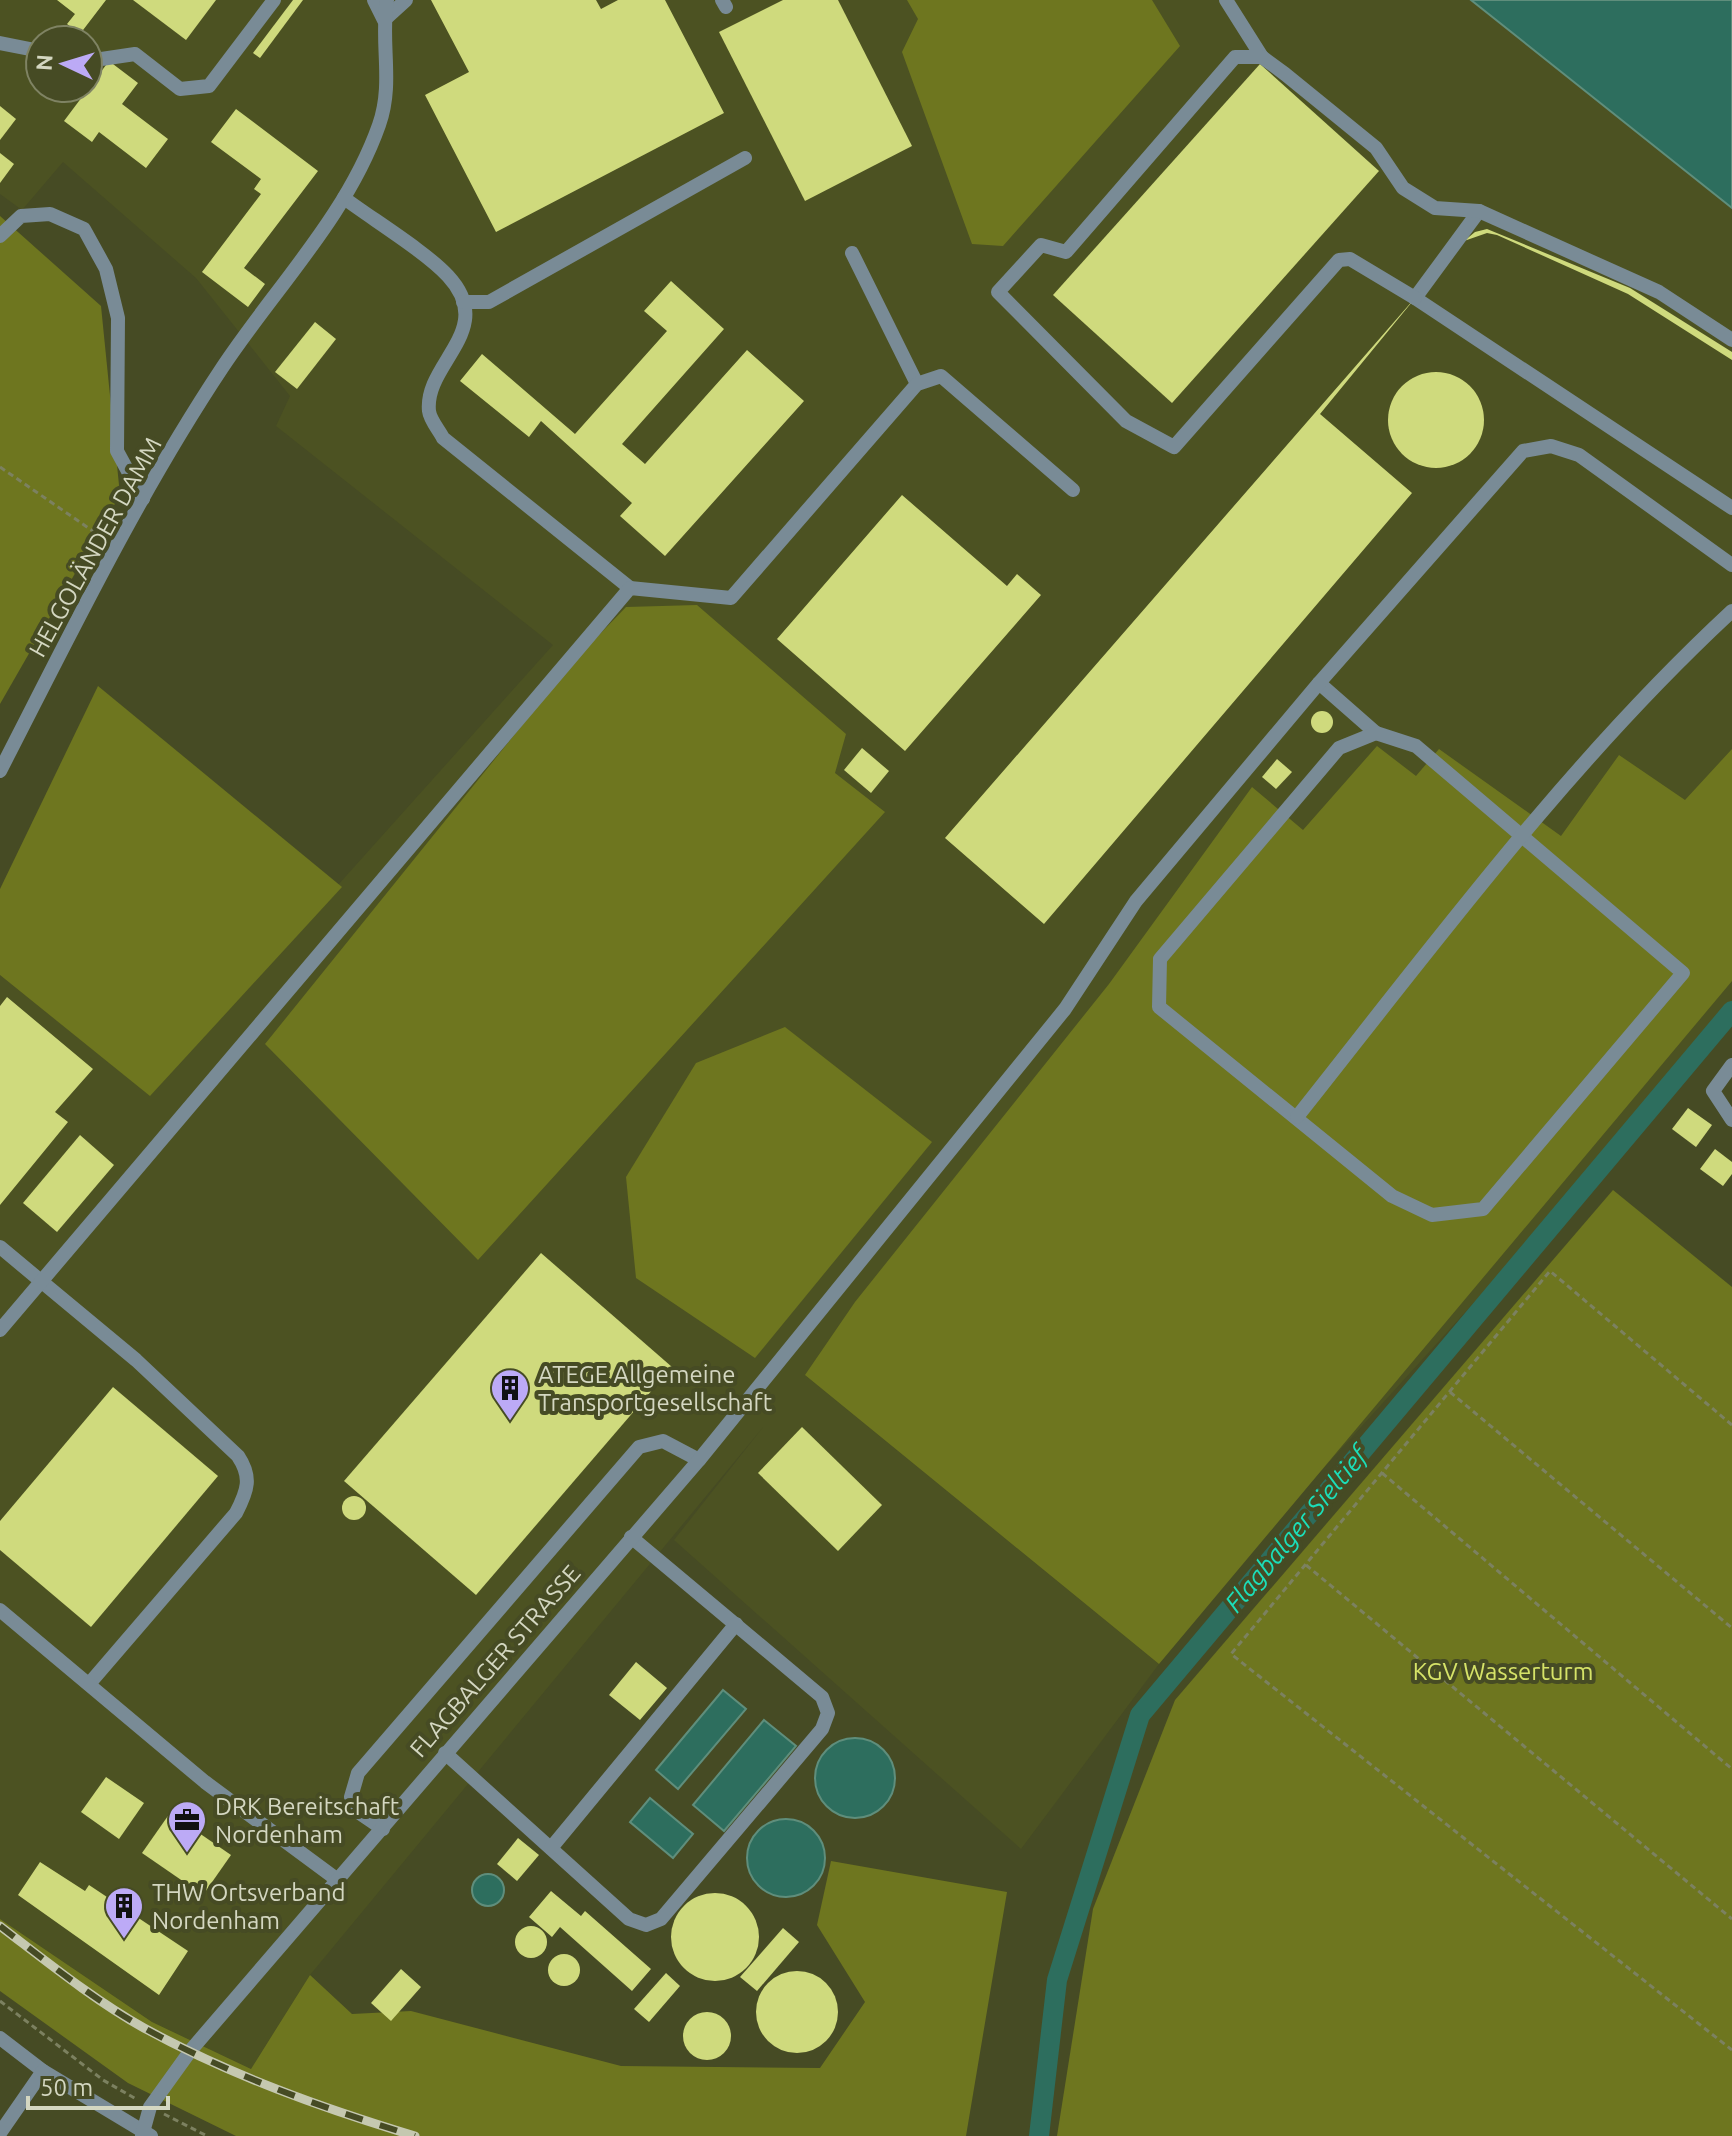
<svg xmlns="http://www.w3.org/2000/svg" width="1732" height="2136" font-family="Ubuntu,sans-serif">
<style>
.built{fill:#4c5222;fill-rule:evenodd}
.green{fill:#6e761f}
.water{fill:#2d6e5e;stroke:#5f8e7c;stroke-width:2}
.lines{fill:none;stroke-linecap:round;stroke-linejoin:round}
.canal{stroke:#2d6e5e;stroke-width:20}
.building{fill:#cfda7d}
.path{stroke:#7c8160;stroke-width:3;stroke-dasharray:6 4;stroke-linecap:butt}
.minor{stroke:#798b96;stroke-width:14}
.rail-casing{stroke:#c5c8b0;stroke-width:9}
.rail{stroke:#464b24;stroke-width:6;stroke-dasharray:18;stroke-linecap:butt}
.labels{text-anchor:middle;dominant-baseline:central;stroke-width:8;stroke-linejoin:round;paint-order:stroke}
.street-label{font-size:24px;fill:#d4d7c1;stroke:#464b24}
.poi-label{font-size:24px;fill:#d4d7c1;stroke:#464b24;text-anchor:start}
.park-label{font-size:24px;fill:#d6e368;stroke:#464b24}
.water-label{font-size:26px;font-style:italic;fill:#1cdeb9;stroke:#464b24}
</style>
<rect width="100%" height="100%" fill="#464b24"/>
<path class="built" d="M0 0H1471L1732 208V1018L1205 1599 805 1375 1159 1664 1021 1849 674 1540 764 1426 310 1975 251 2069 152 2022 0 1919V975L150 1095 553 645 276 426 290 396 196 278 63 162 22 210 0 194ZM40 40H88V88H40Z"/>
<g class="green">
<path d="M907 0H1152L1180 46 1003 246 972 244 902 52 918 19Z"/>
<path d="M0 216 101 306 120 495 0 704Z"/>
<path d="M697 605 846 734 835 773 885 812 478 1260 265 1044 574 661 626 607Z"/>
<path d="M98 686 342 887 150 1096 0 975V889Z"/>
<path d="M1377 746 1416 776 1439 749 1561 836 1619 755 1685 800 1732 749V981L1159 1664 805 1375 855 1302 1109 984 1252 787 1303 830Z"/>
<path d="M785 1027 932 1142 755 1358 636 1278 626 1177 696 1063Z"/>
<path d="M1613 1190 1732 1287V2136H1057L1093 1909 1175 1700Z"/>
<path d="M831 1861 1007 1892 966 2136H236L128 2083 0 1991V1919L152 2022 251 2069 310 1975 352 2014 411 2011 621 2066 820 2068 865 2002 817 1925Z"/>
</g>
<g class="water">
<path d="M1471 0H1732V208Z"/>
<path d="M723 1690 746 1709 678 1789 656 1770Z"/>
<path d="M764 1720 796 1746 724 1831 693 1805Z"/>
<circle cx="855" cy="1778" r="40"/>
<path d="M650 1798 693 1834 673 1858 630 1822Z"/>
<circle cx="786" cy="1858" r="39"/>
<circle cx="488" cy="1890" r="16"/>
</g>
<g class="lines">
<path class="canal" d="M1039 2136 1057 1980 1140 1715 1732 1011"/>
</g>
<g class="building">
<path d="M57 0H106L80 34 67 24 75 14Z"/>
<path d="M133 0H216L186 40Z"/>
<path d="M293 0H303L260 58 253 53Z"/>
<path d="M431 0H596L601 9 618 0H665L724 113 496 232 425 95 469 72Z"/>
<path d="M783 0H838L912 146 805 201 719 32Z"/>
<path d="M109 61 138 83 122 104 168 139 146 168 99 132 92 142 64 121Z"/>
<path d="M1260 64 1379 171 1172 403 1053 295Z"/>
<path d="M0 106 16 119 0 140Z"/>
<path d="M236 109 318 171 244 268 265 284 248 307 202 272 261 194 254 189 261 179 211 142Z"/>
<path d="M0 153 14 164 0 183Z"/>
<path d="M1487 229 1630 288 1732 352V360L1628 294 1497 235 1487 233 1464 241 1475 232Z"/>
<path d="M671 281 724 329 622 444 645 464 747 350 804 401 665 556 620 516 632 503 541 421 529 437 460 381 482 354 575 434 667 331 644 311Z"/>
<path d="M1421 291 1320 414 1412 493 1044 924 945 838Z"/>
<path d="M315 322 336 339 297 389 275 372Z"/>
<circle cx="1436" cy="420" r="48"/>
<path d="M902 495 1007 586 1017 574 1041 595 905 751 777 639Z"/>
<circle cx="1322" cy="722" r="11"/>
<path d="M862 748 889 771 871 793 844 770Z"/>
<path d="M1277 759 1292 772 1276 789 1262 777Z"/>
<path d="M7 997 93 1069 55 1112 68 1122 0 1205V1006Z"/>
<path d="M1688 1108 1712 1125 1696 1147 1672 1129Z"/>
<path d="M80 1135 114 1165 57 1232 23 1203Z"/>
<path d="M1715 1149 1732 1162V1174L1723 1186 1700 1169Z"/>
<path d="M541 1253 672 1367 476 1595 344 1481Z"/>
<path d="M113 1387 218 1476 91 1627 0 1550V1521Z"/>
<path d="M802 1427 882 1505 838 1551 758 1473Z"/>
<circle cx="354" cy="1508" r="12"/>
<path d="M636 1662 667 1688 640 1720 609 1695Z"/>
<path d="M106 1777 144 1803 119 1839 81 1812Z"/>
<path d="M170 1813 231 1855 203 1895 142 1853Z"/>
<path d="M518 1838 539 1855 517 1881 497 1864Z"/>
<path d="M40 1862 85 1891 89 1885 188 1951 159 1995 18 1895Z"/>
<path d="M551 1891 581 1916 585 1911 651 1969 632 1991 560 1927 552 1937 529 1917Z"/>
<circle cx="715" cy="1937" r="44"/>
<circle cx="531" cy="1942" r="16"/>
<path d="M783 1928 799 1942 757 1991 740 1977Z"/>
<circle cx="564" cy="1970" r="16"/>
<path d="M401 1969 421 1987 391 2021 371 2003Z"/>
<circle cx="797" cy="2012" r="41"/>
<path d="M666 1973 680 1986 649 2022 634 2009Z"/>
<circle cx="707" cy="2036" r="24"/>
</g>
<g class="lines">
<g class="path">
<path d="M0 467 103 538"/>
<path d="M1450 1392 1732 1628"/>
<path d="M1732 1425 1550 1271 1231 1654 1732 2050"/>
<path d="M1382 1473 1732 1769"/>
<path d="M1306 1565 1732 1919"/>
<path d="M0 2001 103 2080 136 2099"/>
<path d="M164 2114 207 2136"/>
</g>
<g class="minor">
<path d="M374 0 384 20 406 0"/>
<path d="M722 0 726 7"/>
<path d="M1226 0 1262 57"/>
<path d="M0 43 40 51"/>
<path d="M88 61 135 54 180 89 209 86 274 0"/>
<path d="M344 198C372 219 426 252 448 276 498 330 424 363 429 411 430 420 439 430 443 438L630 588"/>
<path d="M1479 211 1415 298 1732 508"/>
<path d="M0 236 21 216 50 214 84 229 106 269 118 318 117 451 143 499"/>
<path d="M852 253 917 384"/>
<path d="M1415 298 1350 259 1339 260 1174 447 1126 421 998 292 1041 245 1066 252 1235 57H1262L1285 74 1376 148 1403 188 1435 208 1479 211 1659 292 1732 340"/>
<path d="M463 302H489L745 158"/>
<path d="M1319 683 1376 733"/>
<path d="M1376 733 1416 746 1683 973 1483 1209 1432 1215 1392 1196 1159 1007 1160 959 1339 748Z"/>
<path d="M0 771C70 635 137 496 222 368 275 288 347 216 379 125 394 83 380 43 387 0"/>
<path d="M1732 1065 1713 1091 1732 1120"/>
<path d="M1297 1117C1435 943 1569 762 1732 611"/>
<path d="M0 1247 136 1360 238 1456C252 1477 248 1490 236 1513L89 1684"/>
<path d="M0 1330 630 588 731 598 917 384 941 376 1073 490"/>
<path d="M0 1610 205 1782 339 1881"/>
<path d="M445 1753 629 1919 646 1925 661 1919 822 1729 828 1713 822 1697 631 1537"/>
<path d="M383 1829 361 1814 351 1797 358 1773 639 1447 663 1441 699 1460"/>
<path d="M551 1848 736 1624"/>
<path d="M0 2038 43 2071 151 2136"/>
<path d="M0 2133 43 2071"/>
<path d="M142 2136 150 2107 191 2050 699 1460 1065 1009 1136 901 1319 683 1523 451 1551 446 1579 455 1732 565"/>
</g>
<g class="rail-casing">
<path id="rail" d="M0 1926C46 1961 94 2000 144 2028 230 2075 322 2108 415 2136"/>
</g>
<use href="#rail" class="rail"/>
</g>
<defs>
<g id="building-pin" transform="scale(2)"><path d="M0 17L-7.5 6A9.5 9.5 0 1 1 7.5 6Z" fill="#bcaaf6" stroke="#464b24"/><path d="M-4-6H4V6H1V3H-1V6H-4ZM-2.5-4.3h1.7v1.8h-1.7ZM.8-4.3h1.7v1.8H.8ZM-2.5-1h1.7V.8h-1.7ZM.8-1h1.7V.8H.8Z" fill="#111"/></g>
<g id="office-pin" transform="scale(2)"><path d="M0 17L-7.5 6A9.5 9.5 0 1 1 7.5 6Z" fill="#bcaaf6" stroke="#464b24"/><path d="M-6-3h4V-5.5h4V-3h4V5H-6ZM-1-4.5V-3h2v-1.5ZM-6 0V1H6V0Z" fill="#111"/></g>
</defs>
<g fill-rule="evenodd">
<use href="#building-pin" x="510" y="1388"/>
<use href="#office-pin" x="187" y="1820"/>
<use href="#building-pin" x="124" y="1906"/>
</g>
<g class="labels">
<g class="street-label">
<text transform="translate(95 547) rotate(-61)">HELGOLÄNDER DAMM</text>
<text transform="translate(495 1661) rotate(-49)">FLAGBALGER STRASSE</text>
</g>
<g class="poi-label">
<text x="538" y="1374">ATEGE Allgemeine<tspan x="538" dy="28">Transportgesellschaft</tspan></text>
<text x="215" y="1806">DRK Bereitschaft<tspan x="215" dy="28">Nordenham</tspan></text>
<text x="152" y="1892">THW Ortsverband<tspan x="152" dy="28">Nordenham</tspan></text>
</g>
<g class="park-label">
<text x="1503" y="1671">KGV Wasserturm</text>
</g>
<g class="water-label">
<text transform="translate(1296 1529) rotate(-50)">Flagbalger Sieltief</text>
</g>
</g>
<g transform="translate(64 64) rotate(274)"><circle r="38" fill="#464b24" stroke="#7f8363" stroke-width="2"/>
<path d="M0-6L14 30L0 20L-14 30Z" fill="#bcaaf6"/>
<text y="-12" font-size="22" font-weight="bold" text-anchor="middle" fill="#d4d7c1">N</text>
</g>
<path d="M28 2096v12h140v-12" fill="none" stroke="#d4d7c1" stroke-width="4"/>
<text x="40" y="2096" font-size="24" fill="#d4d7c1" stroke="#464b24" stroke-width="6" paint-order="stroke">50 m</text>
</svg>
